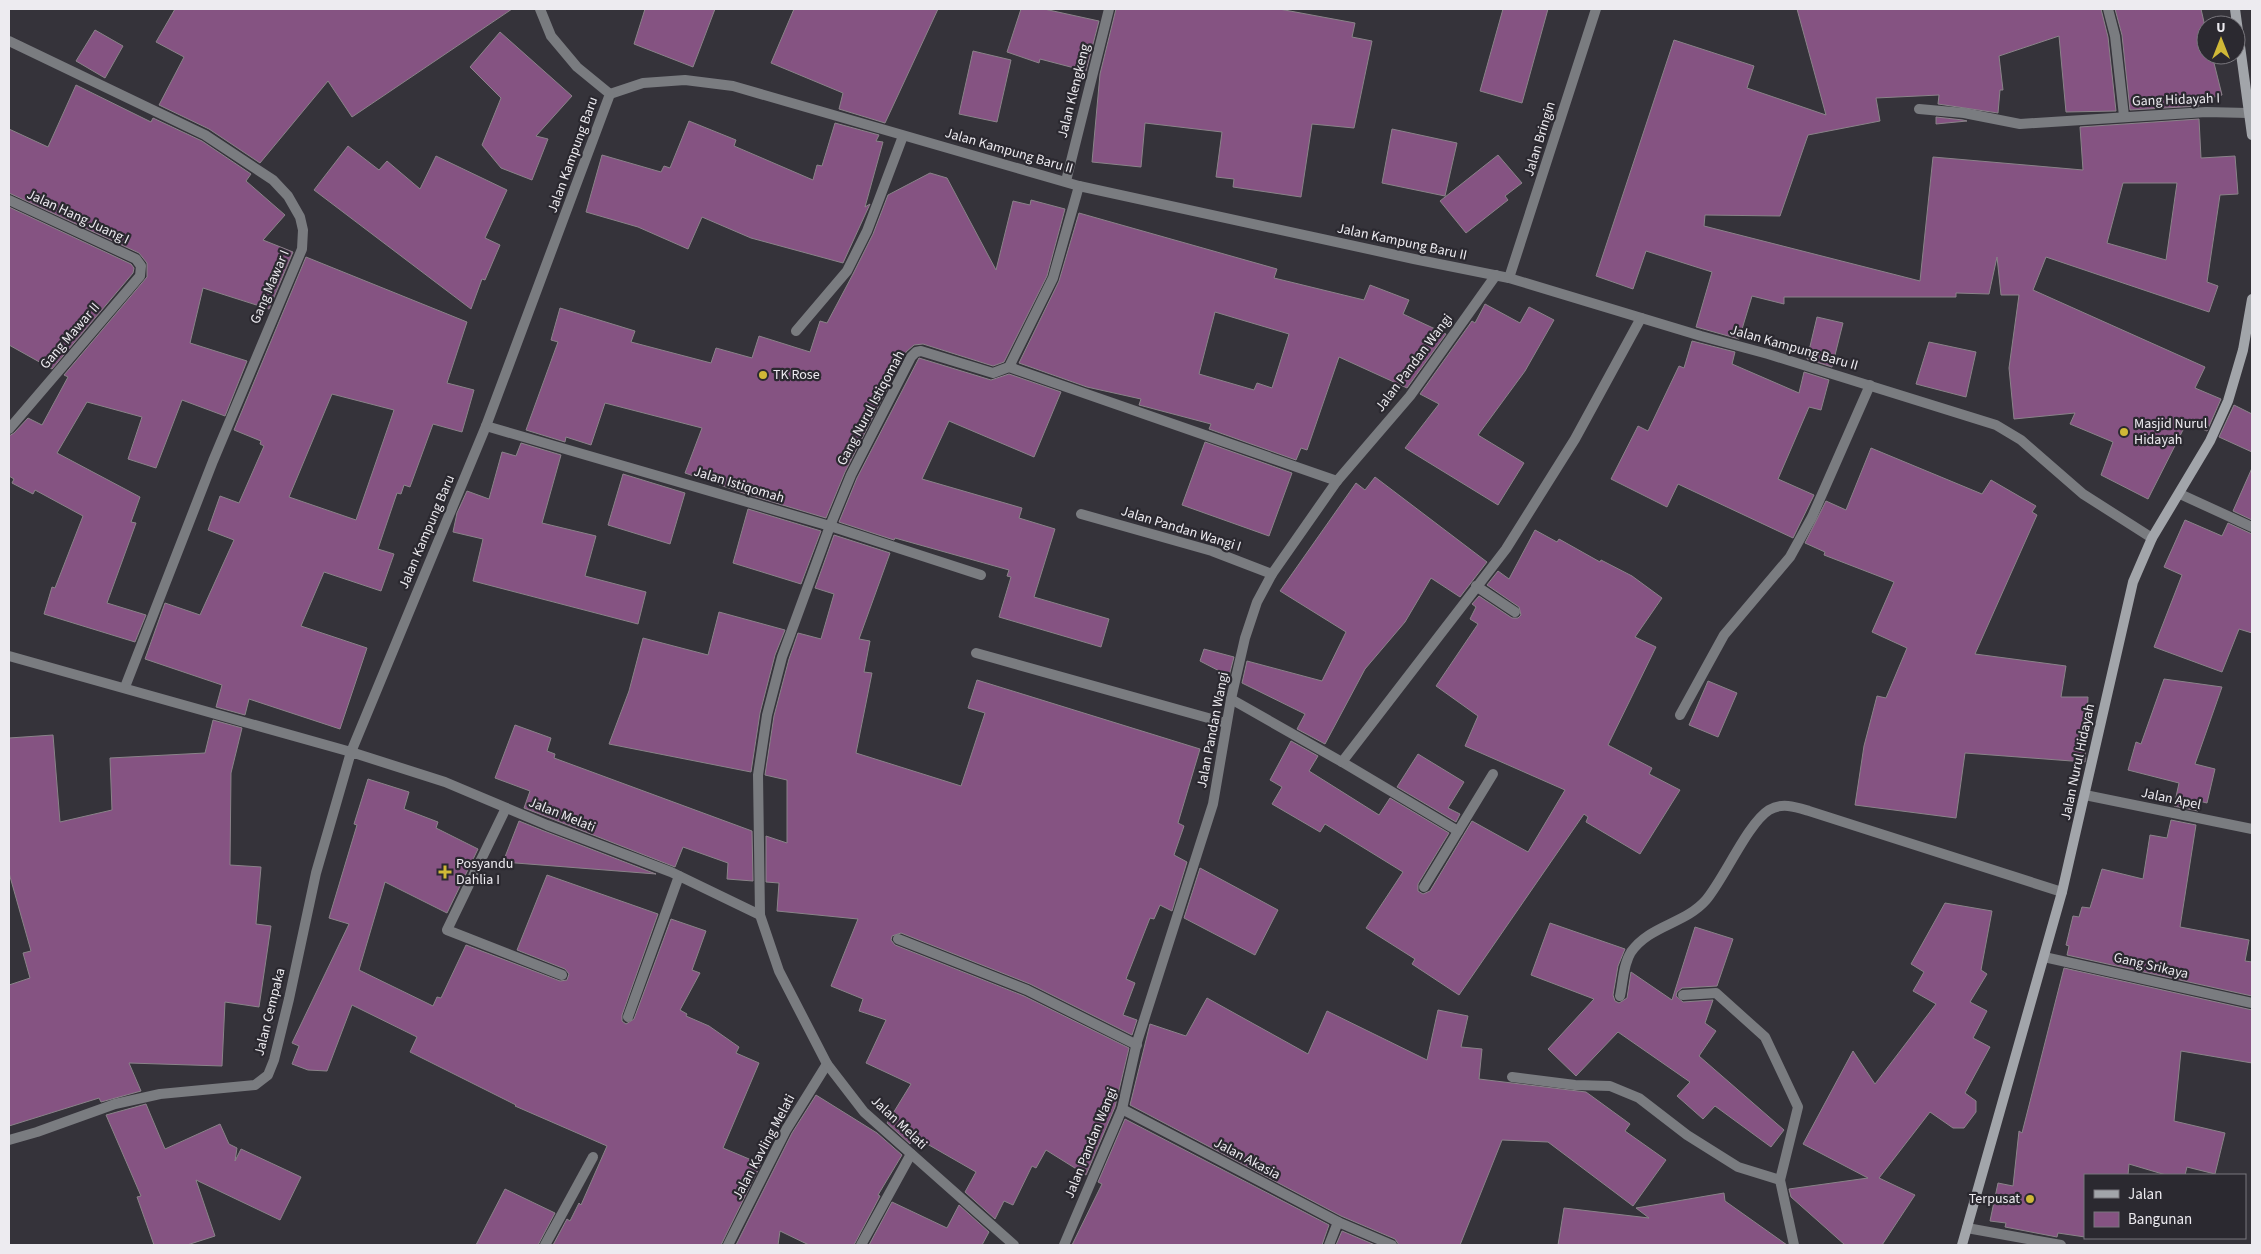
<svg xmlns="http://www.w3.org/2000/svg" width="2261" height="1254" font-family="'Source Sans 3',sans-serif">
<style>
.building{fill:#855382;stroke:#8a8389;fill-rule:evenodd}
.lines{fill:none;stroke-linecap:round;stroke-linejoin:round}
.street{stroke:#7a7c80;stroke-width:10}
.secondary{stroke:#a2a5aa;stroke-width:10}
.poi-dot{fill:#d0b837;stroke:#2b2930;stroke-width:2}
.labels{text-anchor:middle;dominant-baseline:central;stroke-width:4.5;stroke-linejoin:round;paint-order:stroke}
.street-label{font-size:14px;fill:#edebf0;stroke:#2b2930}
.poi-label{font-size:14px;fill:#edebf0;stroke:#2b2930;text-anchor:start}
</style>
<rect width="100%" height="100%" fill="#35333a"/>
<g class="building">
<path d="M175 9H512L352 117 328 81 260 163 209 129 159 105 184 57 156 42Z"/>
<path d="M645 9H715L693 67 634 44Z"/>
<path d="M794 9H938L885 123 839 109 843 93 771 63Z"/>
<path d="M1021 9H1044L1099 21 1086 71 1040 59 1039 63 1007 52Z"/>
<path d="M1116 9H1279L1355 23 1352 37 1372 41 1354 128 1312 124 1301 197 1233 187 1234 179 1216 177 1222 132 1145 123 1141 167 1092 162 1100 74Z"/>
<path d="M1503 9H1548L1522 103 1480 91Z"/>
<path d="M1797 9H2101L2108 37 2116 111 2066 112 2059 36 1999 56 2003 90H2000L1998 113 1938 104 1939 95 1876 98 1880 121 1808 135 1780 216 1705 215 1704 226 1920 281 1933 157 2083 170 2080 127 2199 119 2201 158 2235 156 2238 194 2220 195 2207 282 2218 286 2209 312 2046 257 2033 290 2205 367 2195 388 2221 399 2207 431 2187 422 2148 499 2101 475 2113 442 2070 424 2075 413 2014 419 2009 368 2019 295H2001L1997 257 1989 294 1956 293V297H1784V304L1752 296 1739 339 1696 327 1712 272 1646 251 1633 289 1596 276 1674 40 1754 66 1747 88 1826 115ZM2123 183H2177L2166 260 2107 243Z"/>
<path d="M2115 9H2201L2206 31V55H2212L2222 95 2198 101 2199 106 2130 110 2122 35Z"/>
<path d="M95 30 123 46 105 78 76 61Z"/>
<path d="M500 32 572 96 536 136 548 139 532 180 501 168 482 145 501 98 470 67Z"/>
<path d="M973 51 1011 60 997 122 959 114Z"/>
<path d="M76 85 151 122 153 118 202 141 251 174 246 181 285 215 263 240 293 252 269 309 203 288 190 343 247 361 225 416 182 400 156 468 128 459 142 417 87 402 57 453 140 497 131 522 136 523 107 603 146 615 135 642 44 614 52 587 55 588 83 516 35 490 33 494 12 483 14 479 9 476V436L14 433 28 418 42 425 68 377 64 375 147 277V263L139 253 9 193V129L48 147Z"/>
<path d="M1936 117 1963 120 1967 121 1936 124Z"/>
<path d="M689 121 736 140 734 146 813 180 817 165 822 166 835 123 879 135 876 141 883 142 865 207 870 204 843 263 751 238 702 217 688 249 638 227 586 212 602 155 661 172 664 166 670 168Z"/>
<path d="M1392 129 1457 143 1445 196 1382 183Z"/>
<path d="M348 146 379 170 387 161 420 189 436 156 507 190 485 238 500 245 485 280 482 279 471 309 314 190Z"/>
<path d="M1498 155 1522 183 1505 196 1508 200 1466 233 1440 201Z"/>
<path d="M930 173 947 178 996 270 1013 201 1030 205 1031 200 1065 209 1047 276 1004 362 993 366 923 344 914 345 906 352 845 472 826 518 749 495 685 473 702 428 605 403 591 445 566 437 565 442 526 430 558 342 551 340 560 308 635 331 631 342 711 363 716 348 752 358 759 336 810 352 820 321 827 323 853 274 873 234 888 195Z"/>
<path d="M9 207 131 264 134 268 133 273 52 369 9 345Z"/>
<path d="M1079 213 1277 269 1274 278 1364 300 1370 285 1409 300 1403 314 1446 334 1407 388 1339 357 1307 450 1301 448 1296 460 1209 429 1211 424 1139 405 1141 399 1087 387 1019 363 1059 281ZM1215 312 1289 334 1272 388 1257 383 1254 390 1199 374Z"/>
<path d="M306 257 467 322 447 383 474 390 462 432 433 424 410 487 404 485 401 494 397 493 378 549 394 554 381 591 324 572 301 626 367 648 340 729 249 699 245 715 216 707 222 685 145 659 165 603 200 615 234 540 208 530 220 496 239 503 264 446 260 444 261 441 234 430ZM332 394 394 410 356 520 289 497Z"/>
<path d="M1485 304 1520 323 1529 307 1554 320 1525 371 1478 435 1524 463 1498 505 1405 448 1439 404 1420 394 1472 321 1475 323Z"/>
<path d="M1817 317 1843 323 1832 367 1807 359Z"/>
<path d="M1692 341 1735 352 1732 364 1799 393 1804 372 1829 380 1821 410 1809 407 1778 479 1814 495 1793 538 1678 484 1667 507 1611 479 1638 426 1648 431 1679 366 1684 368Z"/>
<path d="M1929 342 1976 352 1966 397 1916 384Z"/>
<path d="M919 358 991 380 1009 374 1061 392 1034 457 949 421 922 479 1022 508 1019 518 1055 529 1034 597 1109 619 1101 647 999 617 1011 577 1007 576 1009 570 895 538 894 540 839 522 857 478Z"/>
<path d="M2234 405 2252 414V452L2219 437Z"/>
<path d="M1205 442 1292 473 1269 536 1182 505Z"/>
<path d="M521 443 561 455 542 523 596 536 585 576 646 592 638 624 473 581 483 539 453 532 457 513 467 491 489 499 502 452 516 456Z"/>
<path d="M1871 448 1982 494 1991 480 2036 506 2032 512 2037 515 1975 654 2066 666 2061 697H2088L2085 762 1965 753 1956 818 1855 805 1864 746 1877 696 1886 698 1907 648 1872 632 1894 582 1824 555 1825 552 1805 543 1826 501 1846 510Z"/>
<path d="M2252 468V520L2233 511Z"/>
<path d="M623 474 685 493 670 544 608 525Z"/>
<path d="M1375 477 1487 562 1460 597 1431 578 1405 622 1365 669 1325 744 1297 729 1305 714 1242 683 1247 661 1322 681 1346 632 1280 591 1356 483 1365 490Z"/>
<path d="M748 509 821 531 801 584 733 563Z"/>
<path d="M2185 520 2222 536 2228 523 2252 534V633L2239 629 2222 672 2154 647 2182 575 2164 567Z"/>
<path d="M1535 530 1557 542 1559 539 1600 562 1601 560 1632 576 1662 598 1635 637 1656 647 1608 745 1652 768 1649 774 1680 790 1640 854 1586 822 1588 817 1584 814 1459 995 1412 964 1415 959 1366 928 1403 872 1325 824 1320 832 1272 804 1282 787 1270 780 1291 741 1318 756 1309 771 1379 815 1390 798 1449 833 1418 884V891L1423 894 1430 891 1472 821 1528 852 1565 790 1465 746 1478 716 1436 686 1478 624 1470 619 1476 607 1472 604 1479 596 1512 618H1518L1521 615 1519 607 1487 585 1498 571 1509 579Z"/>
<path d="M834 535 890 553 859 639 870 641 864 672 872 673 856 753 961 786 985 713 968 708 977 680 1200 749 1178 823 1184 826 1174 855 1187 862 1172 911 1160 905 1154 919 1150 918 1126 979 1135 983 1123 1015 1137 1020 1132 1035 1030 984 901 933 892 936 891 940 895 945 1024 996 1129 1048 1115 1107 1086 1175 1046 1150 1036 1168 1032 1166 1013 1205 1004 1201 995 1219 965 1192 976 1172 915 1137 910 1144 887 1123 911 1084 866 1063 886 1020 859 1011 863 999 831 986 858 919 777 911 779 883 766 882V836L787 843V780L765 775 774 716 789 659 798 633 821 639 834 594 815 588Z"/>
<path d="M719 612 785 630 775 655 760 713 751 772 609 744 629 691 643 638 708 655Z"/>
<path d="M1204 649 1234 657 1229 676 1200 661Z"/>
<path d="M2164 679 2222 687 2195 764 2215 769 2207 803 2199 801 2198 811 2174 806 2179 783 2128 770 2136 742 2141 744Z"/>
<path d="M1708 681 1737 693 1718 737 1689 725Z"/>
<path d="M213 720 242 728 231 773 230 865 261 867 256 924 271 926 259 1007 225 1002 222 1066 129 1063 141 1091 101 1102 99 1098 9 1126V985L30 978 23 953 31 951 9 873V738L53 735 60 822 112 810 110 758 205 753Z"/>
<path d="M515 725 551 738 547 751 555 754 554 758 752 831 753 881 727 879 728 863 683 847 675 867 524 808 530 791 495 778Z"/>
<path d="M1418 754 1464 782 1448 808 1460 814 1456 822 1397 787Z"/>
<path d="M368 779 409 792 404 809 438 822 436 828 478 849 447 913 385 882 359 970 433 1006 437 997 441 998 466 945 560 981 567 980 569 974 565 969 517 950 547 875 658 914 622 1015V1021L626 1024 634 1019 671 919 706 931 692 970 700 973 680 1010 687 1014 686 1016 709 1026 739 1047 736 1053 759 1063 723 1148 761 1164 721 1245H553L567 1219 570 1221 579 1203 581 1205 607 1146 515 1106 516 1105 410 1052 417 1037 352 1005 327 1071 308 1070 292 1064 299 1046 292 1043 349 924 329 918 357 825 354 824Z"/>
<path d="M2171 820 2196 825 2180 927 2249 940 2245 961 2252 962V996L2067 955 2069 946 2066 945 2073 916 2079 917 2082 907 2090 908 2102 869 2143 879 2150 835 2167 838Z"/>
<path d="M519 821 544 831 656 874 503 862Z"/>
<path d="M1200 868 1278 910 1255 955 1184 918Z"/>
<path d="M1945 903 1992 911 1981 970 1987 974 1970 1002 1987 1011 1973 1038 1990 1047 1965 1093 1976 1101V1112L1964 1128H1953L1930 1112 1879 1178 1915 1195 1882 1245H1845L1791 1197 1789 1189 1868 1178 1803 1144 1853 1051 1875 1084 1936 1004 1913 991 1924 972 1911 964Z"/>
<path d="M1550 923 1625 949 1618 966 1613 995 1615 1001 1619 1003 1627 998 1631 972 1672 1000 1695 927 1733 939 1717 986 1682 988 1677 992 1676 996 1683 1002 1713 1000 1705 1023 1716 1031 1699 1056 1784 1130 1771 1147 1715 1106 1703 1119 1677 1096 1690 1082 1618 1032 1576 1076 1548 1049 1594 999 1531 975Z"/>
<path d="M2064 968 2252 1010V1063L2181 1051 2174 1121 2225 1133 2215 1174 2187 1167 2185 1175H2166L2129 1164 2128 1175H2085V1237L2058 1233 2057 1237 2005 1227 2006 1223 1990 1221 1998 1183 2013 1186 2019 1131 2022 1133Z"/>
<path d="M1207 998 1308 1054 1327 1011 1427 1060 1438 1010 1468 1016 1461 1047 1482 1049 1479 1079 1586 1092 1630 1124 1625 1131 1666 1160 1633 1206 1548 1142 1502 1140 1460 1245H1399L1395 1239 1341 1216 1130 1105 1150 1024 1186 1036Z"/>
<path d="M816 1095 877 1133 902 1155 878 1195 880 1196 854 1245H809L780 1231 778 1245H736L792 1133Z"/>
<path d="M146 1104 165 1149 220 1124 229 1144 237 1148 235 1161 241 1149 301 1177 280 1220 196 1180 215 1236 187 1245H154L137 1197 141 1196 106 1115Z"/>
<path d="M1125 1119 1329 1225 1322 1245H1072L1102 1184 1098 1182Z"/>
<path d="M505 1189 555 1213 538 1245H476Z"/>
<path d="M1724 1193 1725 1201 1787 1245H1558L1564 1208 1649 1218 1636 1208Z"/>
<path d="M892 1202 947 1228 959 1205 989 1232 982 1245H869Z"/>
<path d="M1342 1231 1375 1245H1336Z"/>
</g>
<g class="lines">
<g class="street">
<path d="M2108 9 2115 36 2124 116"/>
<path d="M9 41 205 135 273 180 288 196 300 217 303 230 302 249 213 461 125 687"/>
<path d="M610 94 643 83 685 80 733 86 1079 186 1414 259 1509 278 1701 336 1768 354 1996 425 2021 440 2083 494 2152 538"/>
<path d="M1919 109 1964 113 2020 124 2206 112 2248 113"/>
<path d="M1066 181 1109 9"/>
<path d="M9 200 136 259 141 266 140 276 9 429"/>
<path d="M1509 278 1596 9"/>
<path d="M796 331 847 271 867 231 903 136"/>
<path d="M1009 367 1337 481"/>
<path d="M486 426 830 526 981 575"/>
<path d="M2180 494 2252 527"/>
<path d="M1081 514 1212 551 1272 574"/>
<path d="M1476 586 1515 612"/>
<path d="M976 653 1226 723"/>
<path d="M9 656 351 752 486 426 610 94 577 67 551 36 540 9"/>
<path d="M1231 699 1342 762 1458 831"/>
<path d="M1680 715 1724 635 1790 557 1812 517 1870 385"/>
<path d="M1342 762 1506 549 1575 439 1641 318"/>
<path d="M2085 795 2252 829"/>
<path d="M506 808 447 930 562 975"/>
<path d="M1424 887 1493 774"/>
<path d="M898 939 1027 990 1137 1045"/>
<path d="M2044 957 2252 1003"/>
<path d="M1683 995 1716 993 1765 1037 1798 1107 1780 1180 1794 1245"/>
<path d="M1620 996C1623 982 1623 965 1631 952 1650 925 1685 924 1706 900 1724 879 1748 823 1769 810 1782 802 1796 807 1809 811L2062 892"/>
<path d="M628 1017 679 876"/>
<path d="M1512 1077 1575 1085 1610 1086 1639 1098 1687 1135 1738 1167 1780 1180"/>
<path d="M1122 1109 1338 1222 1392 1245"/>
<path d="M9 1140 37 1132 115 1104 160 1094 255 1085 268 1075 274 1060 289 999 316 873 351 752 445 782 547 825 671 872 760 915"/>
<path d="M1967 1228 2061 1245"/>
<path d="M545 1245 593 1157"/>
<path d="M728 1245 786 1130 827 1064"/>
<path d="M861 1245 911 1154"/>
<path d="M1014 1245 864 1112 827 1064 779 971 760 915 758 775 767 715 782 657 830 526 851 475 911 357 916 352 921 351 993 373 1009 367 1053 278 1079 186"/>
<path d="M1064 1245 1122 1109 1137 1042 1213 804 1231 699 1245 638 1257 602 1272 574 1337 481 1410 396 1496 275"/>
<path d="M1329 1245 1338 1222"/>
</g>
<g class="secondary">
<path d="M2235 9 2252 135"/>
<path d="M1962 1245 2062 892 2133 582 2152 538 2210 441 2228 401 2243 350 2252 299"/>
</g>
</g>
<g class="poi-dot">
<circle cx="763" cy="375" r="5"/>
<circle cx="2124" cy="432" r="5"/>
<path d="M442.5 864.5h5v5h5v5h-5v5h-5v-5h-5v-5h5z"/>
<circle cx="2030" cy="1199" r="5"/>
</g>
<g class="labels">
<g class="street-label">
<text transform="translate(1074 91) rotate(-76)">Jalan Klengkeng</text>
<text transform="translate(2176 100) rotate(-2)">Gang Hidayah I</text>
<text transform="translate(1540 139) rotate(-73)">Jalan Bringin</text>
<text transform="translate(1009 151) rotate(16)">Jalan Kampung Baru II</text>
<text transform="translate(573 155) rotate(-70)">Jalan Kampung Baru</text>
<text transform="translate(78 217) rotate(25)">Jalan Hang Juang I</text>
<text transform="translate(1402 242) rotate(12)">Jalan Kampung Baru II</text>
<text transform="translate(270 287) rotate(-67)">Gang Mawar I</text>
<text transform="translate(70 336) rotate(-49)">Gang Mawar II</text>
<text transform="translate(1794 348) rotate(16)">Jalan Kampung Baru II</text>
<text transform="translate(1414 363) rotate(-53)">Jalan Pandan Wangi</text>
<text transform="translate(871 408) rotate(-62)">Gang Nurul Istiqomah</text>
<text transform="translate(739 485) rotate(17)">Jalan Istiqomah</text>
<text transform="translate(1181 529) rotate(17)">Jalan Pandan Wangi I</text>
<text transform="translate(427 532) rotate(-67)">Jalan Kampung Baru</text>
<text transform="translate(1213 730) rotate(-79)">Jalan Pandan Wangi</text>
<text transform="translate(2078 762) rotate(-78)">Jalan Nurul Hidayah</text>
<text transform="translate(2171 799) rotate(12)">Jalan Apel</text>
<text transform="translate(562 815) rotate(22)">Jalan Melati</text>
<text transform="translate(2151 966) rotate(13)">Gang Srikaya</text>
<text transform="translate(270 1012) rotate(-76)">Jalan Cempaka</text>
<text transform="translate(899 1123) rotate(43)">Jalan Melati</text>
<text transform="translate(1091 1143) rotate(-68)">Jalan Pandan Wangi</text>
<text transform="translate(764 1147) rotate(-62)">Jalan Kavling Melati</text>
<text transform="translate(1247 1159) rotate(28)">Jalan Akasia</text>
</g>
<g class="poi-label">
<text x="773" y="375">TK Rose</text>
<text x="2134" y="424">Masjid Nurul<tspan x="2134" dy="16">Hidayah</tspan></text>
<text x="456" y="864">Posyandu<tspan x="456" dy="16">Dahlia I</tspan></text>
<text x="2020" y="1199" text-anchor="end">Terpusat</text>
</g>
</g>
<rect width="2261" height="1254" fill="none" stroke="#edebf0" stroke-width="20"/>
<rect x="2084" y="1174" width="162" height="65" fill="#2b2930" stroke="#79777d"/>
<rect x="2094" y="1190" width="25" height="8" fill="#a2a5aa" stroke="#79777d"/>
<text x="2128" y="1199" font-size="15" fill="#edebf0">Jalan</text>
<rect x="2094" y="1212" width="25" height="15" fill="#855382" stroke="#79777d"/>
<text x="2128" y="1224" font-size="15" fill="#edebf0">Bangunan</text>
<g transform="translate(2221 40)"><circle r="24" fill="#2b2930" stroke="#79777d"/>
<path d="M0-4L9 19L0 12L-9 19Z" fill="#d0b837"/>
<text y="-8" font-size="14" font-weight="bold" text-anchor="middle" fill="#edebf0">U</text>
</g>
</svg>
